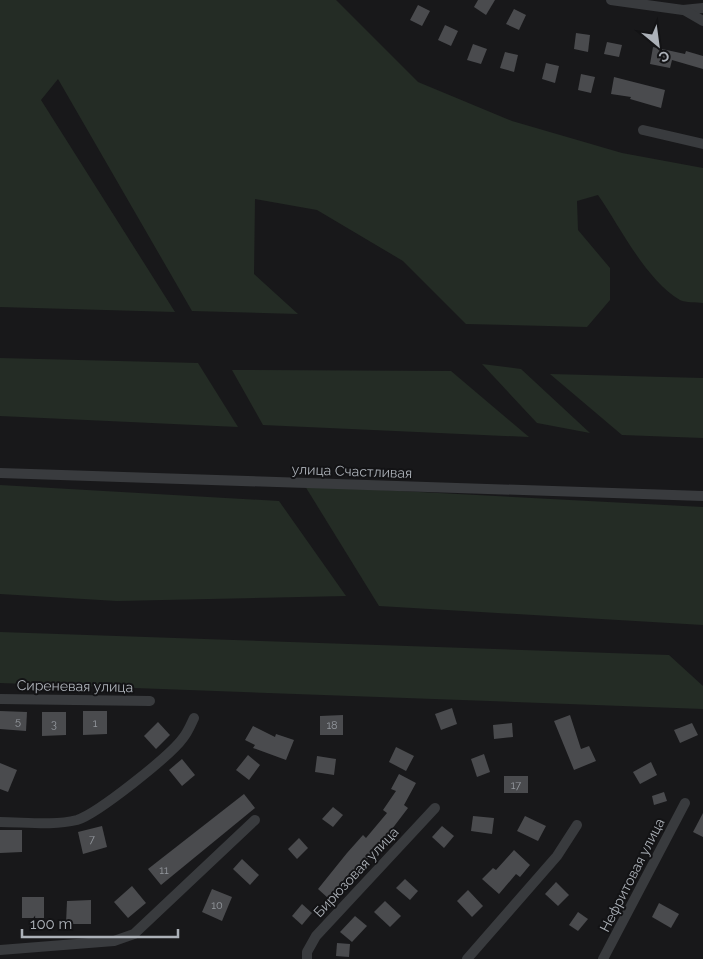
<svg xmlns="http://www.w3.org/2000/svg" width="703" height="959" font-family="Raleway,sans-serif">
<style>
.green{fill:#242c25}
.building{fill:#4a4b4e}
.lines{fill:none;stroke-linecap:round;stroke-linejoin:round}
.street{stroke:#393b3e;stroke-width:10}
.labels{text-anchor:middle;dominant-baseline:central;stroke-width:4;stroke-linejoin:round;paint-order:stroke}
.number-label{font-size:11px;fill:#94989e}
.street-label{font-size:14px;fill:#acb1b8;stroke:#131315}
</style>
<rect width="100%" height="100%" fill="#18181a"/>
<g class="green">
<path d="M0 0H336L418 82 512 121 622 153 703 168V303C696 302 686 303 680 300 645 279 621 228 598 195L577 201 578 230 610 268V300L587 327 466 324 403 261 317 210 255 199 254 274 298 314 192 311 58 79 41 100 175 312 0 307Z"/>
<path d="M0 358 198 363 238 427 0 416Z"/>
<path d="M482 364 521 369 590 433 537 423Z"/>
<path d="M232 370 451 371 529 437 263 425Z"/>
<path d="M550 374 703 378V438L622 435Z"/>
<path d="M0 485 279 501 346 596 117 601 0 594Z"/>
<path d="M305 486 703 507V625L379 606Z"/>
<path d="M0 632 669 655 703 686V709L0 683Z"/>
</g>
<g class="building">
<path d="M478 0H495L486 15 474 7Z"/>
<path d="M418 5 430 11 422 26 410 20Z"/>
<path d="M514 9 526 15 519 30 506 24Z"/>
<path d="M445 25 458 31 451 46 438 40Z"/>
<path d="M576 33 590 35 588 52 574 49Z"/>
<path d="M607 42 622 45 619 57 604 54Z"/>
<path d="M473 44 487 49 481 64 467 60Z"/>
<path d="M653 47 685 54 686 51 703 56V69L672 60 670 68 650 64Z"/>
<path d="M505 52 518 55 514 72 500 68Z"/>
<path d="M546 63 559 66 555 83 542 79Z"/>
<path d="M581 74 595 77 591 93 578 90Z"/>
<path d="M614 77 665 90 661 108 630 99 631 97 611 94Z"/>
<path d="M452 708 457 724 441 730 435 714Z"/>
<path d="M0 711 27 712 26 731 0 729Z"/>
<path d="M83 711H107V734L83 735Z"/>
<path d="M42 712H66V735L42 736Z"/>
<path d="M343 715V735H320V716Z"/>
<path d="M570 715 581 749 589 746 596 761 574 770 554 721Z"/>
<path d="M158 722 170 735 156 749 144 736Z"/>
<path d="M512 723 513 737 494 739 493 725Z"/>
<path d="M692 723 698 735 680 743 674 730Z"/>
<path d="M253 726 275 737 276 734 294 740 286 760 253 748 255 745 245 740Z"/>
<path d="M396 747 414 756 406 771 389 762Z"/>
<path d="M484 754 490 772 477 777 471 759Z"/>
<path d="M248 755 260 765 249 780 236 770Z"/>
<path d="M317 756 336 759 334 775 315 772Z"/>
<path d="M182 759 195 775 182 786 169 770Z"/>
<path d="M651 762 657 775 640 784 633 772Z"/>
<path d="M0 763 17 770 8 792 0 789Z"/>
<path d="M399 774 416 783 404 805 408 808 392 829 396 832 385 845 383 842 351 878 348 875 328 898 318 889 347 853 363 835 366 838 387 813 383 810 396 791 391 789Z"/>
<rect x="504" y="776" width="24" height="17"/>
<path d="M664 792 667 801 654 805 652 796Z"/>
<path d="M244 794 255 808 161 885 148 869Z"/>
<path d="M333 807 343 815 333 827 322 819Z"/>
<path d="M703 813V837L693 832Z"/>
<path d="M473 816 494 818 492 834 471 831Z"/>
<path d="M525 816 546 826 538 841 517 831Z"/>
<path d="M102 826 107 847 83 854 78 832Z"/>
<path d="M442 826 454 836 444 848 432 837Z"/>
<path d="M0 830H22V852L0 853Z"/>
<path d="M299 838 308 848 297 859 288 849Z"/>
<path d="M514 850 530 865 520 877 516 874 499 894 482 879 493 868 496 870Z"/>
<path d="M242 859 259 875 250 885 233 869Z"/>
<path d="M405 879 418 891 410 900 396 888Z"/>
<path d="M556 882 569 895 558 906 545 894Z"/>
<path d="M132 886 146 903 128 918 114 902Z"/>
<path d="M212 889 232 897 222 921 202 912Z"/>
<path d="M468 890 483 906 472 917 457 901Z"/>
<rect x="22" y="897" width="22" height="21"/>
<path d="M91 900V924H66L67 901Z"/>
<path d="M385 901 401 916 390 927 374 912Z"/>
<path d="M659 903 679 914 671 928 652 917Z"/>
<path d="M302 904 312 913 302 925 292 916Z"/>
<path d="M578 912 588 919 578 931 569 925Z"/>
<path d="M355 916 367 926 352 942 340 932Z"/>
<path d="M337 943 350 944 349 957 336 956Z"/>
</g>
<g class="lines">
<g class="street">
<path d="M611 0 683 10 703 8"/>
<path d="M684 10 703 21"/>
<path d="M643 130 703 144"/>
<path d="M0 473 703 496"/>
<path d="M0 699 150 701"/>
<path d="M0 822C24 822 53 826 77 820 97 814 170 756 183 738 188 732 191 724 194 718"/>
<path d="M0 950 114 941 134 934 255 820"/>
<path d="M307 959V952L316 936 435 808"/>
<path d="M467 959 557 856 577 825"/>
<path d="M603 959 685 803"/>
</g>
</g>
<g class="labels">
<g class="number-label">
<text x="18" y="721">5</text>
<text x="95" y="723">1</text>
<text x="54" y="724">3</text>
<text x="332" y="725">18</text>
<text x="516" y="785">17</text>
<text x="92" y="839">7</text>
<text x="164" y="870">11</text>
<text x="217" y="905">10</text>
</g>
<g class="street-label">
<text transform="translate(352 471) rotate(2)">улица Счастливая</text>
<text transform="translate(75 686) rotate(1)">Сиреневая улица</text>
<text transform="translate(356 872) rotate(-47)">Бирюзовая улица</text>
<text transform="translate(632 875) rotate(-63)">Нефритовая улица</text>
</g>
</g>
<g transform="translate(658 45) rotate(151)" stroke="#131315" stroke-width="4" paint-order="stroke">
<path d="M0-4L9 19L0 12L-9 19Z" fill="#acb1b8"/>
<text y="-8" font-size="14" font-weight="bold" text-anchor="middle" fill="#acb1b8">С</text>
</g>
<path d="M22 929v8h156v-8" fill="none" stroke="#acb1b8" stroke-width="2.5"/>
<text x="30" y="929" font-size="15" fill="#acb1b8" stroke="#131315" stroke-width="4" paint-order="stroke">100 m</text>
</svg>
